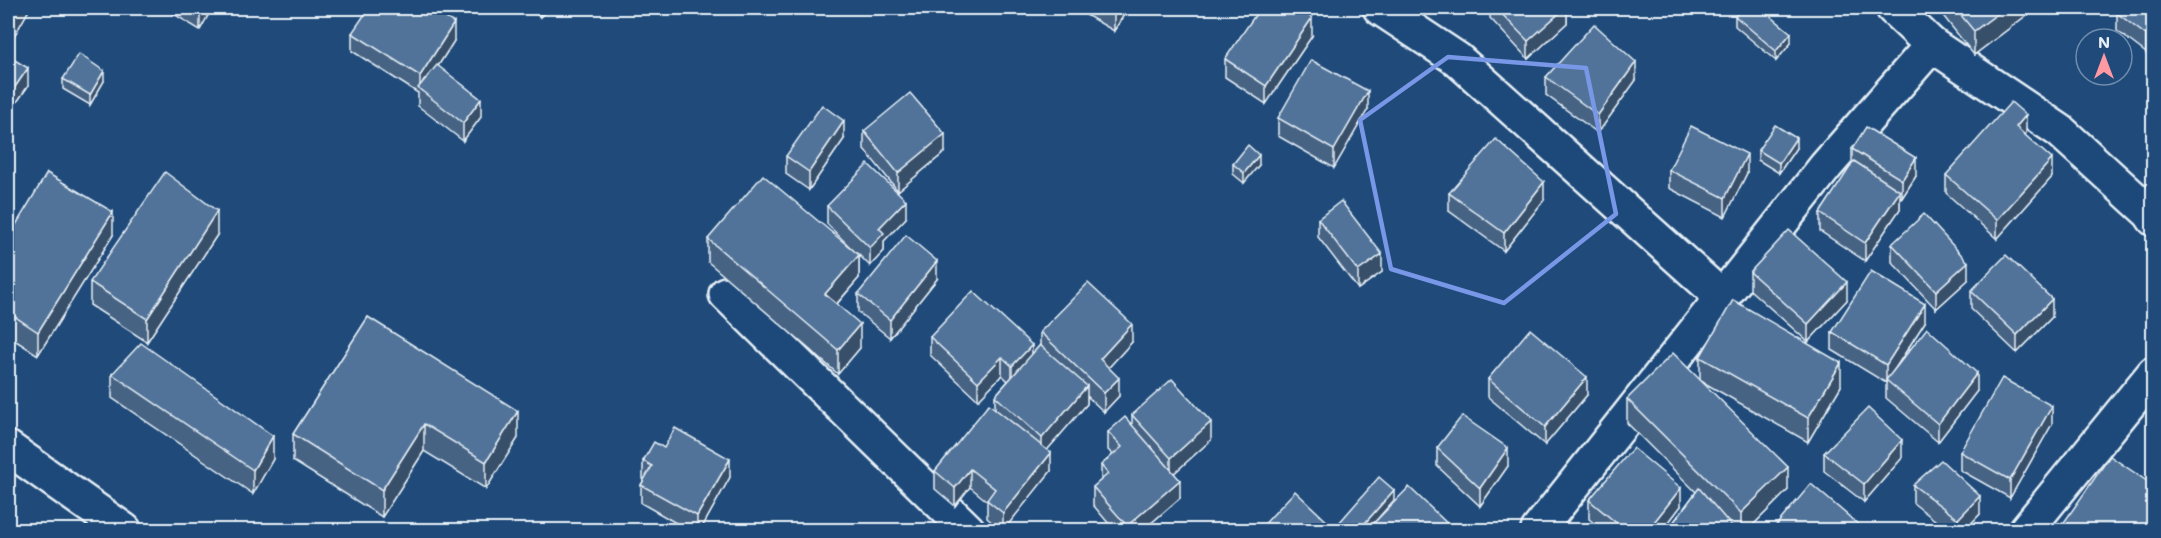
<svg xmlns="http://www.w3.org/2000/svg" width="2161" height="538" font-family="Mali,sans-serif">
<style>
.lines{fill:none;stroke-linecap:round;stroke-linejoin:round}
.minor-casing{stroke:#e8f1f8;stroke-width:38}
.major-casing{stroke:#e8f1f8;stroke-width:38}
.minor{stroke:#1f4a7a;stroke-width:33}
.major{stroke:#1f4a7a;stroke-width:33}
.wall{fill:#466384;stroke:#e8f1f8;stroke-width:1.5}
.shaded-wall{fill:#39506b;stroke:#e8f1f8;stroke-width:1.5}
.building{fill:#517399;stroke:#e8f1f8;stroke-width:1.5}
.marked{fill:none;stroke:#7897e6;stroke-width:4.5;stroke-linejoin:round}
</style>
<rect width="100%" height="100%" fill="#1f4a7a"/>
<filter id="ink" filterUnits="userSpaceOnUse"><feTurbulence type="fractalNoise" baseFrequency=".0167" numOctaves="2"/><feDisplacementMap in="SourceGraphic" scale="12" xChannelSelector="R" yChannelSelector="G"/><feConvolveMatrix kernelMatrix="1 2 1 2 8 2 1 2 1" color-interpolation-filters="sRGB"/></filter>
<g filter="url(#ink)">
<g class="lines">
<g class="minor-casing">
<g id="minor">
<path d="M1380 8 1457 59 1722 297"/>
<path d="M1932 45 2060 131 2150 213 2154 219"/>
<path d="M726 294 968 530"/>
<path d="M1538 530 1826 166 1932 45 1893 8"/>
<path d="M2026 530 2154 373"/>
</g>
</g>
<g class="major-casing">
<path id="major" d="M8 448 124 530"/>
</g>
<use href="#minor" class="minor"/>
<use href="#major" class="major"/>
</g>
<g class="wall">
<path d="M8 8H30L9 45 8 44Z"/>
<path d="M164 8H212L200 30Z"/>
<path d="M529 8H549L540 17Z"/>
<path d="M1074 8H1128L1114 31Z"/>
<path d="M1490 8H1567V23L1528 59 1490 18Z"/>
<path d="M1937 8H2036L1974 55Z"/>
<path d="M2154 8V43L2146 53 2117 31V13Z"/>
<path d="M1735 16 1791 43 1776 61 1735 26Z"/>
<path d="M352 33 454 41 438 66 481 117 463 141 418 106V93L352 51Z"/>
<path d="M1312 36 1266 104 1225 77V59Z"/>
<path d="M8 56 28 86 8 115Z"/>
<path d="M1546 77 1636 80 1598 133 1546 95Z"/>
<path d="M63 79 104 81 90 105 63 89Z"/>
<path d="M1368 109 1334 168 1278 136V118Z"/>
<path d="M864 131 945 152 898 191 864 149Z"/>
<path d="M2026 133 2025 135 2052 177 1997 239 1946 193V175Z"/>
<path d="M844 139 809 190 786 174V156Z"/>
<path d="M1796 148 1779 173 1758 160V150Z"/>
<path d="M1852 149 1916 176 1902 198 1900 197V209L1865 261 1820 231V213L1852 165Z"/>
<path d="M1233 164 1259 165 1244 183 1233 174Z"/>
<path d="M1669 170 1747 173 1725 217 1669 188Z"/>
<path d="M1449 193 1544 200 1504 251 1449 211Z"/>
<path d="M827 206 906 218 884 241V251L870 266 859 255V278L837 304 860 348 838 374 708 262V239L853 250 827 224Z"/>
<path d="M1318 219 1382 272 1358 289 1318 237Z"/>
<path d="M113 235 38 355 8 336V238Z"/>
<path d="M217 235 147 342 90 305V282Z"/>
<path d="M1892 244 1968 280 1936 309 1892 262Z"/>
<path d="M1750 272 1847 300 1808 342 1750 290Z"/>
<path d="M937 279 890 338 858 312V294Z"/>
<path d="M1971 291 2052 317 2017 353 1971 309Z"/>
<path d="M368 317 518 438 486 489 424 451 382 517 293 461V434Z"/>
<path d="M1925 322 1895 369 1977 391 1938 442 1886 398V382V383L1832 350V332Z"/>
<path d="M1040 332 1132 342 1109 367 1119 396 1104 412 1087 396V404L1047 450 1051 471 1002 531 987 518V501L970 487 955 506 935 489V471L995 409V396L1008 381 1002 375 978 400 930 355V337L1032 354 1040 345Z"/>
<path d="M1700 357 1841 386 1808 442 1701 381 1788 490 1747 531H1667L1696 492 1627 423V399L1700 380Z"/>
<path d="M112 374 273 459 253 494 112 398Z"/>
<path d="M1488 379 1587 395 1545 445 1488 397Z"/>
<path d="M1132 415 1211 440 1174 473 1180 498 1142 531H1115L1093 505V487L1101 480V465L1113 455 1108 450V432L1132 426Z"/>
<path d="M2052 424 2010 498 1960 470V452Z"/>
<path d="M664 448 730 477 700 531H690L641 503V485L644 480 643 479V461Z"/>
<path d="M1437 448 1508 466 1480 506 1437 466Z"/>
<path d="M1824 453 1902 458 1864 502 1824 471Z"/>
<path d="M1913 485 1980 514 1964 531H1949L1913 503Z"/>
<path d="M1394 500 1373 524 1454 531H1339V523Z"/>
<path d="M1589 500 1681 506 1662 531H1604L1589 519Z"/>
</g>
<g class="shaded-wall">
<path d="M17 8H30L9 45V22Z"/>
<path d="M200 8H212L200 30Z"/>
<path d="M540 8H549L540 17Z"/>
<path d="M1117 8H1128L1114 31V13Z"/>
<path d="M1565 8H1567V23L1528 59V41Z"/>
<path d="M2005 8H2036L1974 55V31Z"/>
<path d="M1312 18V36L1266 104V86Z"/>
<path d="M454 23V41L422 91 420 89V76Z"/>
<path d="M2154 25V43L2146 53V35Z"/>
<path d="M1791 33V43L1776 61V51Z"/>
<path d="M1636 62V80L1598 133V115Z"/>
<path d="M28 68V86L8 115V97Z"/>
<path d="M104 71V81L90 105V95Z"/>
<path d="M1368 91V109L1334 168V150Z"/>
<path d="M481 99V117L463 141V123Z"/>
<path d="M2026 115V133L2016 145V127Z"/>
<path d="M844 121V139L809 190V172Z"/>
<path d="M945 134V152L898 191V173Z"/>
<path d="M1796 138V148L1779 173V163Z"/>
<path d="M1747 154V173L1725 217V198Z"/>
<path d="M1259 155V165L1244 183V173Z"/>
<path d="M1916 158V176L1902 198V180Z"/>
<path d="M2052 159V177L1997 239V220Z"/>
<path d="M1544 182V200L1504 251V233Z"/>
<path d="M1900 191V209L1865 261V243Z"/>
<path d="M906 200V218L884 241V251L870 266V248L879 228Z"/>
<path d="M217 211V235L147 342V319Z"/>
<path d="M113 212V235L38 355V332Z"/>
<path d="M1382 254V272L1358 289V271Z"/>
<path d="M859 255V278L825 317V294Z"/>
<path d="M937 261V279L890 338V320Z"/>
<path d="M1968 262V280L1936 309V291Z"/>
<path d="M1847 282V300L1808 342V324Z"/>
<path d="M2052 299V317L2017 353V335Z"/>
<path d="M1925 304V322L1887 381 1886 380V383V365Z"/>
<path d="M860 324V348L838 374V350Z"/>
<path d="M1132 324V342L1100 377V359Z"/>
<path d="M1032 345V363L1012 384V366Z"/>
<path d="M1002 357V375L978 400V382Z"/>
<path d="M1841 363V386L1808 442V418Z"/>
<path d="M1977 373V391L1938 442V424Z"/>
<path d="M1587 377V395L1545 445V427Z"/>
<path d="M1119 378V396L1104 412V393Z"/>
<path d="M1087 386V404L1042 456V438Z"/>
<path d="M2052 406V424L2010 498V480Z"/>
<path d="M518 411V438L486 489V462Z"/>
<path d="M1211 422V440L1171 476V458Z"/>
<path d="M424 424V451L382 517V490Z"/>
<path d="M273 436V459L253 494V470Z"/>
<path d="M1902 440V458L1864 502V484Z"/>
<path d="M1508 448V466L1480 506V488Z"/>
<path d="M1051 453V471L1003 531V513Z"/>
<path d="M730 459V477L700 531H697V516Z"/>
<path d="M1788 467V490L1747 531H1741V513Z"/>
<path d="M970 469V487L955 506V488Z"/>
<path d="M1180 480V498L1142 531H1127V526Z"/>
<path d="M1681 488V506L1662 531H1647Z"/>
<path d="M1394 490V500L1367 531H1358Z"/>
<path d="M1980 496V514L1964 531H1958V519Z"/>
</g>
<g class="building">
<path d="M8 8H17L9 22 8 21Z"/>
<path d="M369 8H430L454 23 420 76 352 33Z"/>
<path d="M1105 8H1117L1114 13Z"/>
<path d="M1260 8H1297L1312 18 1266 86 1225 59Z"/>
<path d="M1496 8H1565L1528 41Z"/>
<path d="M1742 8H1761L1791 33 1776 51 1735 16Z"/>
<path d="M1955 8H2005L1974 31Z"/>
<path d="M2120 8H2154V25L2146 35 2117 13Z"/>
<path d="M1594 24 1636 62 1598 115 1546 77Z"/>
<path d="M79 54 104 71 90 95 63 79Z"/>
<path d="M8 56 28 68 8 97Z"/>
<path d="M1311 60 1368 91 1334 150 1278 118Z"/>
<path d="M437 65 481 99 463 123 418 88Z"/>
<path d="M910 93 945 134 898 173 864 131Z"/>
<path d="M2011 102 2026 115 2016 127 2052 159 1997 220 1946 175Z"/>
<path d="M822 105 844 121 809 172 786 156Z"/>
<path d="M1775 125 1796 138 1779 163 1758 150Z"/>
<path d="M1691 126 1747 154 1725 198 1669 170Z"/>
<path d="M1866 127 1916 158 1902 180 1852 149Z"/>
<path d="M1496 139 1544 182 1504 233 1449 193Z"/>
<path d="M1248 145 1259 155 1244 173 1233 164Z"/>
<path d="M1854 161 1900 191 1865 243 1820 213Z"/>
<path d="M868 164 906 200 879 228 884 233 870 248 827 206Z"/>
<path d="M165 172 217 211 147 319 90 282Z"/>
<path d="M47 173 113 212 38 332 8 312V238Z"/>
<path d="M763 175 859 255 825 294 860 324 838 350 708 239Z"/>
<path d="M1341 201 1382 254 1358 271 1318 219Z"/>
<path d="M1924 214 1968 262 1936 291 1892 244Z"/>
<path d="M1789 230 1847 282 1808 324 1750 272Z"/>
<path d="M906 235 937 261 890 320 858 294Z"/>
<path d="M2006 255 2052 299 2017 335 1971 291Z"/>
<path d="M1871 271 1925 304 1886 365 1832 332Z"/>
<path d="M1088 283 1132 324 1100 359 1119 378 1104 393 1040 332Z"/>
<path d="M973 291 1032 345 1012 366 1002 357 978 382 930 337Z"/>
<path d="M1733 300 1841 363 1808 418 1700 357Z"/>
<path d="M368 317 518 411 486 462 424 424 382 490 293 434Z"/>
<path d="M1927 328 1977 373 1938 424 1886 380Z"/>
<path d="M1530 329 1587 377 1545 427 1488 379Z"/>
<path d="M141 343 273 436 253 470 112 374Z"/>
<path d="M1040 345 1087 386 1042 438 995 396Z"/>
<path d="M1673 353 1788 467 1741 513 1627 399Z"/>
<path d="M2002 378 2052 406 2010 480 1960 452Z"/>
<path d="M1172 379 1211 422 1171 458 1132 415Z"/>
<path d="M989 404 1051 453 1003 513 987 500 995 489 970 469 955 488 935 471Z"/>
<path d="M1868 408 1902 440 1864 484 1824 453Z"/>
<path d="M1462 416 1508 448 1480 488 1437 448Z"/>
<path d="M1125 417 1180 480 1127 526 1093 487 1108 474 1101 465 1122 447 1108 432Z"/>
<path d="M675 428 730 459 697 516 641 485 652 466 643 461 654 442 664 448Z"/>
<path d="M1633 448 1681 488 1647 531H1626L1589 500Z"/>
<path d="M2110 456 2154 486V531H2058Z"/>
<path d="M1941 460 1980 496 1958 519 1913 485Z"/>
<path d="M1379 477 1394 490 1358 531H1348L1339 523Z"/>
<path d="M1811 484 1866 531H1775L1773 529Z"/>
<path d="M1409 487 1454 530 1366 531Z"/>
<path d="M1699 488 1736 531H1667Z"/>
<path d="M1295 491 1337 531H1258Z"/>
</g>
</g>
<path class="marked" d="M1448 57 1586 68 1616 214 1504 303 1391 269 1360 120Z"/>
<rect width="2161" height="538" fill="none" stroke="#1f4a7a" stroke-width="30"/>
<rect x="15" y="15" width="2131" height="508" fill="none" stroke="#e8f1f8" stroke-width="2" filter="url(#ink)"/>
<g transform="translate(2104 57)"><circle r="28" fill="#1f4a7a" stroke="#6f8dac" stroke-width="1.5"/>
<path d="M0-4.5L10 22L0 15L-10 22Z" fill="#ff9aa2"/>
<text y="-9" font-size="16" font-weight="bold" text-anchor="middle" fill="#e8f1f8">N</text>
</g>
</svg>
